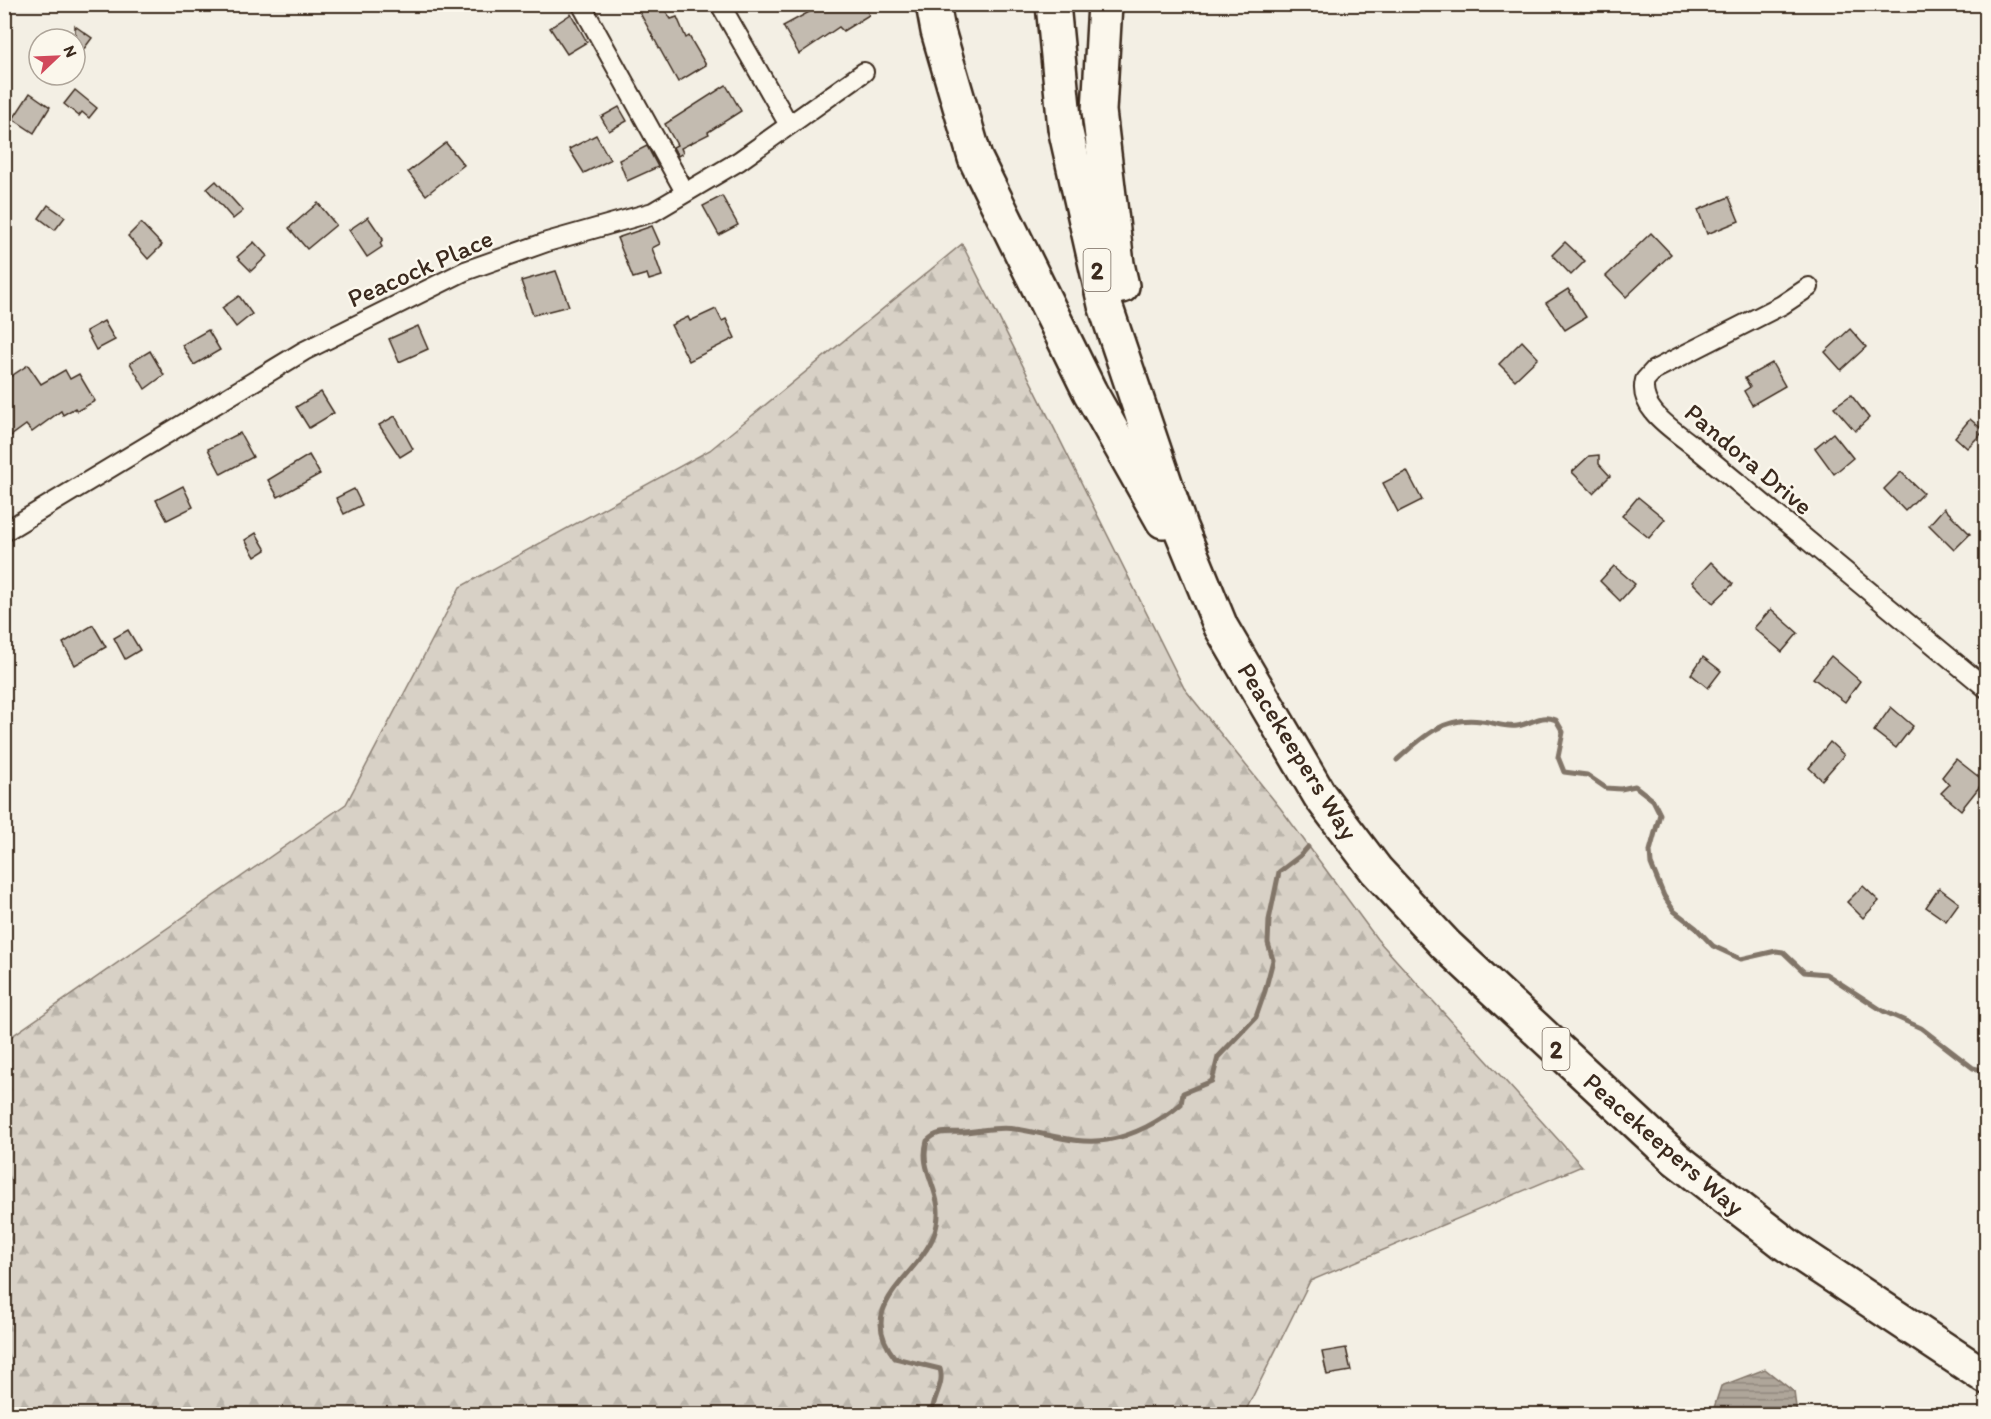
<svg xmlns="http://www.w3.org/2000/svg" width="1991" height="1419" font-family="Itim,sans-serif">
<style>
.forest{fill:url(#forest-firs);stroke:#8a7e72;stroke-width:1.5}
.water{fill:url(#water-rules);stroke:#817468;stroke-width:1.5}
.lines{fill:none;stroke-linecap:round;stroke-linejoin:round}
.stream{stroke:#817468;stroke-width:5}
.building{fill:#c3bbb0;stroke:#3b2a1e;stroke-width:1.5}
.minor-casing{stroke:#3b2a1e;stroke-width:22}
.motorway-casing{stroke:#3b2a1e;stroke-width:38}
.minor{stroke:#fbf7ec;stroke-width:18}
.motorway{stroke:#fbf7ec;stroke-width:33}
.labels{text-anchor:middle;dominant-baseline:central;stroke-width:5;stroke-linejoin:round;paint-order:stroke}
.shield{fill:#fbf7ec;stroke:#75685c;stroke-width:1.5}
.shield-label{font-size:24px;font-weight:bold;fill:#3b2a1e}
.street-label{font-size:26px;fill:#3b2a1e;stroke:#fbf7ec}
</style>
<defs>
<pattern id="forest-firs" width="22" height="20" patternUnits="userSpaceOnUse" patternTransform="scale(1.5)"><rect width="22" height="20" fill="#d8d1c6"/><path d="M5 1l3.5 6h-7zM16 11l3.5 6h-7z" fill="#bab4aa"/></pattern>
<pattern id="water-rules" width="6" height="5" patternUnits="userSpaceOnUse" patternTransform="scale(1.5)"><rect width="6" height="5" fill="#afa69a"/><path d="M0 2.5h6" fill="none" stroke="#90877d"/></pattern>
</defs>
<rect width="100%" height="100%" fill="#f3efe4"/>
<filter id="ink" filterUnits="userSpaceOnUse"><feTurbulence type="fractalNoise" baseFrequency=".0167" numOctaves="2"/><feDisplacementMap in="SourceGraphic" scale="12" xChannelSelector="R" yChannelSelector="G"/><feConvolveMatrix kernelMatrix="1 2 1 2 8 2 1 2 1" color-interpolation-filters="sRGB"/></filter>
<g filter="url(#ink)">
<path class="forest" d="M962 244 1184 688 1281 809 1377 939 1582 1166 1310 1281 1244 1414H5V1041L346 804 460 587 710 450Z"/>
<path class="water" d="M1765 1369 1794 1392 1797 1414H1712L1721 1386Z"/>
<g class="lines">
<g class="stream">
<path d="M1397 760C1422 737 1444 716 1481 721 1493 722 1505 728 1517 726 1532 724 1540 713 1556 720L1563 732 1558 757 1564 772 1587 775 1606 788 1621 789 1635 786 1653 800 1660 814 1650 851 1651 864 1664 896 1674 911 1696 928 1713 946 1741 959 1776 951 1783 952 1804 972 1826 974 1883 1011 1921 1028 1973 1068 1986 1071"/>
<path d="M932 1414C932 1398 945 1384 940 1369L895 1358C853 1305 917 1278 934 1235 949 1194 917 1175 927 1141 939 1129 949 1133 965 1132 982 1131 997 1126 1015 1129 1046 1133 1075 1145 1107 1140 1133 1136 1161 1121 1181 1104L1183 1093 1212 1081 1218 1057 1256 1017 1265 991 1273 960 1268 943 1269 920 1279 872 1300 856 1308 847"/>
</g>
</g>
<g class="building">
<path d="M635 4H661L671 19 677 17 686 38 689 36 706 65 678 82Z"/>
<path d="M824 4H863L869 15 843 31 839 27 799 54 783 26Z"/>
<path d="M571 14 587 42 567 54 550 28Z"/>
<path d="M75 26 92 38 75 61Z"/>
<path d="M726 85 741 111 708 132 709 134 681 148 683 153 678 156 673 147 677 145 665 124Z"/>
<path d="M75 90 97 108 89 118 82 112 79 116 64 104Z"/>
<path d="M30 93 50 107 34 133 13 119Z"/>
<path d="M619 107 627 121 609 131 601 117Z"/>
<path d="M596 135 610 160 584 173 569 149Z"/>
<path d="M446 143 464 165 426 195 408 172Z"/>
<path d="M647 146 658 167 627 181 619 160Z"/>
<path d="M216 181 243 211 233 219 207 189Z"/>
<path d="M722 196 738 225 719 235 703 206Z"/>
<path d="M1729 197 1739 221 1707 234 1698 210Z"/>
<path d="M318 203 336 225 307 249 289 228Z"/>
<path d="M48 205 65 217 55 230 39 218Z"/>
<path d="M368 217 383 239 380 243 382 247 367 257 349 230Z"/>
<path d="M141 223 162 245 148 259 128 236Z"/>
<path d="M652 226 660 244 652 248 662 276 649 280 647 274 633 278 617 238Z"/>
<path d="M1651 233 1671 254 1626 297 1606 276Z"/>
<path d="M254 242 267 256 251 271 237 257Z"/>
<path d="M1565 242 1585 261 1571 275 1552 255Z"/>
<path d="M556 271 569 306 533 315 521 281Z"/>
<path d="M1568 289 1586 317 1565 330 1546 303Z"/>
<path d="M239 296 252 314 236 327 222 308Z"/>
<path d="M716 309 722 321 726 319 735 338 689 361 671 325 688 317 690 321Z"/>
<path d="M104 321 115 340 96 350 86 331Z"/>
<path d="M418 326 428 349 399 362 389 339Z"/>
<path d="M1850 329 1866 347 1841 370 1825 352Z"/>
<path d="M208 330 220 350 194 365 182 345Z"/>
<path d="M1522 341 1538 358 1515 380 1499 364Z"/>
<path d="M150 351 164 375 145 389 130 363Z"/>
<path d="M1772 363 1785 386 1752 405 1744 391 1750 387 1745 378Z"/>
<path d="M28 365 41 384 65 370 70 379 79 374 95 401 77 411 75 408 63 415 61 411 32 432 26 425 4 441V381Z"/>
<path d="M321 392 334 413 309 428 296 407Z"/>
<path d="M1851 395 1869 418 1855 431 1834 407Z"/>
<path d="M395 416 413 449 400 457 379 425Z"/>
<path d="M1970 419 1984 431 1967 448 1955 437Z"/>
<path d="M240 433 253 457 221 474 208 449Z"/>
<path d="M1833 433 1853 458 1834 474 1815 448Z"/>
<path d="M309 455 320 474 278 497 268 480Z"/>
<path d="M1599 455V464L1610 476 1593 493 1572 472 1589 456Z"/>
<path d="M1407 471 1422 500 1398 512 1383 483Z"/>
<path d="M1901 472 1923 493 1905 511 1884 489Z"/>
<path d="M183 486 193 507 167 520 156 500Z"/>
<path d="M354 489 362 505 344 514 336 498Z"/>
<path d="M1638 497 1665 519 1649 538 1622 516Z"/>
<path d="M1944 508 1970 534 1954 550 1929 525Z"/>
<path d="M256 533 266 550 255 557 245 540Z"/>
<path d="M1711 562 1733 584 1713 603 1692 582Z"/>
<path d="M1614 566 1635 584 1620 601 1600 581Z"/>
<path d="M1771 609 1798 633 1782 652 1754 628Z"/>
<path d="M93 625 106 647 75 665 63 643Z"/>
<path d="M128 630 140 650 125 659 114 638Z"/>
<path d="M1831 656 1860 681 1845 702 1813 678Z"/>
<path d="M1703 657 1721 671 1708 688 1691 674Z"/>
<path d="M1891 707 1913 726 1896 748 1874 731Z"/>
<path d="M1830 742 1844 755 1822 780 1809 768Z"/>
<path d="M1956 759 1984 781 1961 810 1941 793 1949 785 1942 777Z"/>
<path d="M1863 886 1879 901 1863 918 1847 902Z"/>
<path d="M1939 888 1959 903 1946 921 1926 907Z"/>
<path d="M1346 1348 1351 1371 1327 1375 1322 1352Z"/>
</g>
<g class="lines">
<g class="minor-casing">
<g id="minor">
<path d="M581 4 685 192"/>
<path d="M720 4 789 125"/>
<path d="M1809 287 1782 305 1654 370 1645 380C1637 410 1676 431 1696 448L1986 688"/>
<path d="M4 532 304 351 465 271 547 242 653 212 739 161 864 72"/>
</g>
</g>
<g class="motorway-casing">
<g id="motorway">
<path d="M933 4 938 31 975 158 1090 392 1163 521"/>
<path d="M1053 4 1065 128 1105 305 1180 527 1221 627 1320 796 1376 870 1446 945 1676 1159 1787 1245 1986 1377"/>
<path d="M1105 4 1099 111 1117 264 1122 286"/>
</g>
</g>
<use href="#minor" class="minor"/>
<use href="#motorway" class="motorway"/>
</g>
</g>
<g class="labels">
<g class="shield">
<rect x="1083.5" y="249" width="27" height="42" rx="4.5"/>
<rect x="1542.5" y="1028" width="27" height="42" rx="4.5"/>
</g>
<g class="shield-label">
<text x="1097" y="270">2</text>
<text x="1556" y="1049">2</text>
</g>
<g class="street-label">
<text transform="translate(420 268) rotate(-24)">Peacock Place</text>
<text transform="translate(1749 459) rotate(40)">Pandora Drive</text>
<text transform="translate(1298 751) rotate(58)">Peacekeepers Way</text>
<text transform="translate(1664 1144) rotate(41)">Peacekeepers Way</text>
</g>
</g>
<rect width="1991" height="1419" fill="none" stroke="#fbf7ec" stroke-width="24"/>
<rect x="12" y="12" width="1967" height="1395" fill="none" stroke="#3b2a1e" stroke-width="2" filter="url(#ink)"/>
<g transform="translate(57 57) rotate(67)"><circle r="28" fill="#fbf7ec" stroke="#aea59a" stroke-width="1.5"/>
<path d="M0-4.5L10 22L0 15L-10 22Z" fill="#d1495b"/>
<text y="-9" font-size="16" font-weight="bold" text-anchor="middle" fill="#3b2a1e">N</text>
</g>
</svg>
